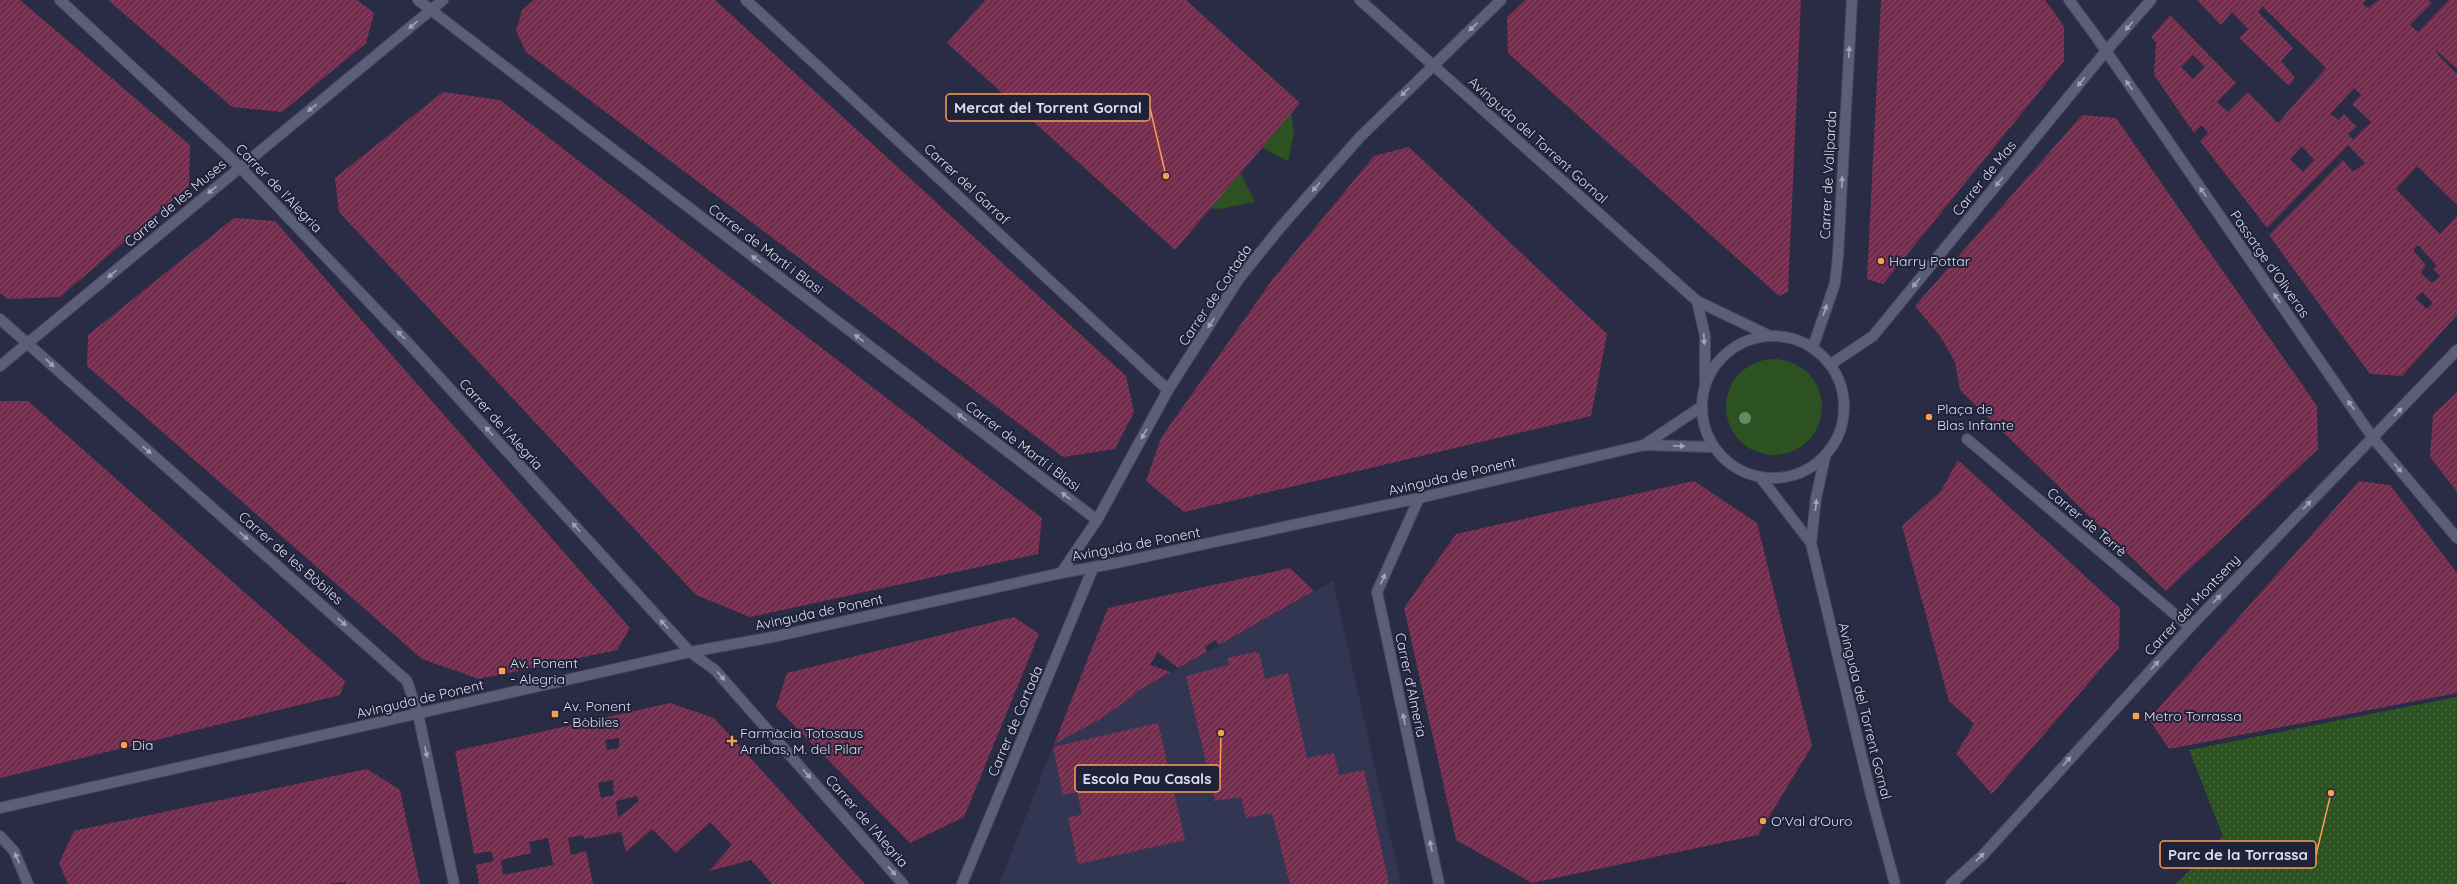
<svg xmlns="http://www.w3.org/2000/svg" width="2457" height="884" font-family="Quicksand,sans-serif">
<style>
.built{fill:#323653}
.park{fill:url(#park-dots)}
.garden{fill:#2b5220}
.building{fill:url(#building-hatch);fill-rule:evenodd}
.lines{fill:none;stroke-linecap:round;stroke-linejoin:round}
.pedestrian-casing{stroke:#47495c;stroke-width:12}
.minor-casing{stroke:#47495c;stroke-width:12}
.tertiary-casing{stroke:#47495c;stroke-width:12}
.pedestrian{stroke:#5a5e78;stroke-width:10}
.minor{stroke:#5a5e78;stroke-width:10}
.tertiary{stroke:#5a5e78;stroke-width:10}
.tree{fill:#638a65}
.oneway{fill:#a2a5b9}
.poi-dot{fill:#fc9e52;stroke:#202239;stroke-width:1.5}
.labels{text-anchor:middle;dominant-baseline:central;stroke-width:4;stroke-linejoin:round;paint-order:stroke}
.street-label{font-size:14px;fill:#dcdfef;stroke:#202239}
.poi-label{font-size:14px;fill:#dcdfef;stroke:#202239;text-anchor:start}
.leader{fill:none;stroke:#fc9e52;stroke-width:1.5}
.callout-dot{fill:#fc9e52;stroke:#202239;stroke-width:1.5}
.callout{fill:#202239;stroke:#fc9e52;stroke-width:1.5}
.callout-label{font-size:15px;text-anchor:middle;font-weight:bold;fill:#dcdfef}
</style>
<defs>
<pattern id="park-dots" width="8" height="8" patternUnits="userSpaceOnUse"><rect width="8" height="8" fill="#2b5220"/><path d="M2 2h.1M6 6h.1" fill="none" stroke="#496a41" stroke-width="1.8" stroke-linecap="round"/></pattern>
<pattern id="building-hatch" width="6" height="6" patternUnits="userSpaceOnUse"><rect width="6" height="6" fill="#742e4d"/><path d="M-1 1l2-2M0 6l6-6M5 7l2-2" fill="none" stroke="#874c67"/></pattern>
</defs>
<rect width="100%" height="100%" fill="#292c44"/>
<path class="built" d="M1333 581 1401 884H999L1054 744 1097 721 1135 695 1133 694Z"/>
<path class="park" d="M2457 697V884H2176L2223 836 2189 750Z"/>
<g class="garden">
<path d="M1291 112 1294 133 1288 161 1261 147Z"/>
<path d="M1241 174 1255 202 1219 209 1205 208 1236 175Z"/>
<circle cx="1774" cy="407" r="48"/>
</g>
<g class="building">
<path d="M0 0H20L190 145 189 186 60 297 8 299 0 293Z"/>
<path d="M108 0H357L374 13 366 43 282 112 232 107Z"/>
<path d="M534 0H715L1126 376 1134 412 1115 449 1063 457 526 52 516 31 522 10Z"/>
<path d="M985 0H1186L1300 103 1175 250 947 43Z"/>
<path d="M1525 0H1801L1788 292 1779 296 1508 53 1507 17Z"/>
<path d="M1881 0H2045L2064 26V61L1883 284 1867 279Z"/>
<path d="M2197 0H2366L2362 4 2368 8 2378 0H2428L2432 3 2410 25 2418 32 2449 0H2457V69L2435 49 2439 56 2457 74V205L2417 166 2396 189 2440 234 2457 216V315L2402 376 2370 374 2269 235 2343 160 2353 172 2365 163 2348 145 2267 228 2200 141 2208 133 2202 125 2194 133 2154 75 2156 42 2151 37 2170 15 2236 83 2217 102 2228 112 2248 92 2278 123 2326 68 2262 6 2258 12 2293 48 2281 61 2295 78 2289 86 2239 38 2248 29 2232 12 2221 25ZM2193 55 2205 67 2193 79 2181 67ZM2354 88 2361 95 2352 104 2371 122 2353 140 2348 134 2357 127 2344 114 2339 120 2330 114ZM2302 146 2314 160 2303 172 2290 159ZM2418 245 2437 266 2433 269 2440 276 2432 283 2421 273 2426 265 2413 250ZM2422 292 2433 303 2427 309 2415 298Z"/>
<path d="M443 92 500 100 1042 518 1038 554 750 617 696 595 339 212 335 178Z"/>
<path d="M2082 115 2116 118 2317 406 2318 449 2166 591 1960 390 1955 362 1940 336 1915 306Z"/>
<path d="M1409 147 1607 334 1591 416 1184 512 1146 481 1161 438 1272 280 1374 156Z"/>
<path d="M234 218 275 221 630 628 617 650 479 679 422 659 87 366 88 335Z"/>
<path d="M2457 392V492L2430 457 2433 415Z"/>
<path d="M0 401H28L345 681 340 695 0 778Z"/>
<path d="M1958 460 2120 608 2119 648 1992 794 1956 754 1974 724 1949 701 1902 526 1941 491Z"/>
<path d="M1694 481 1757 523 1812 746 1758 835 1532 883 1456 840 1404 608 1456 534Z"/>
<path d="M2359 481 2390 485 2457 573V693L2169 749 2149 719Z"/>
<path d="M1290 568 1314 591 1219 645 1215 640 1205 647 1207 652 1178 668 1158 652 1150 665 1171 672 1133 694 1135 695 1097 721 1054 744 1108 608Z"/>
<path d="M1014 617 1039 634 964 817 910 843 776 707 787 673Z"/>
<path d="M1255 652 1259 653 1265 679 1288 673 1307 758 1334 753 1339 775 1364 770 1389 884H1290L1272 813 1246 818 1241 797 1215 801 1186 676 1229 665 1227 658Z"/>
<path d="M670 703 714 718 865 884H772L751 860 709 871 732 845 710 822 676 853 652 829 626 852 621 832 584 839 583 835 568 838 571 855 586 851 593 884H479L476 865 494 861 491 851 474 854 455 751ZM619 738V748L607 750 605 740ZM613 780 614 795 601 798 598 783ZM637 796 639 801 618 818 616 801ZM548 838 553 865 503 875 501 860 531 853 529 842Z"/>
<path d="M1158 723 1185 840 1078 864 1068 818 1082 814 1077 792 1063 795 1053 747Z"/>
<path d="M367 769 400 790 420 884H346V882L327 884H68L59 863 74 831Z"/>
</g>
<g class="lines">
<g class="pedestrian-casing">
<g id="pedestrian">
<path d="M746 0 1168 390"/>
<path d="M1967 439 2190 627"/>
<path d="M962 884 1093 568"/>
</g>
</g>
<g class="minor-casing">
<g id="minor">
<path d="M60 0 240 167 411 346 690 652 715 670 903 884"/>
<path d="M418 0 1097 520"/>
<path d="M2069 0 2095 35 2373 438 2457 538"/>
<path d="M0 319 407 681 418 714 454 884"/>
<path d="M1813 347 1835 283 1838 256 1852 0"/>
<path d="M1831 364 1873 336 2106 51 2151 0"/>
<path d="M0 366 443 0"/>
<path d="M1644 445 1701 407"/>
<path d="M1419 498 1377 592 1439 884"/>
<path d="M1061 573 1097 520 1168 390 1238 280 1279 229 1360 137 1501 0"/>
<path d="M0 808 690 652 773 637 1061 573 1116 563 1419 498 1644 445 1713 447"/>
<path d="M0 836 14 851 28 884"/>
<path d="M1951 884 1983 855 2190 627 2457 350"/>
</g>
</g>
<g class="tertiary-casing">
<g id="tertiary">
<path d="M1360 0 1697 301 1770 336"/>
<path d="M1697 301 1705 336V382"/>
<circle cx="1773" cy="407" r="71"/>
<path d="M1825 457 1816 498 1811 543 1871 795 1895 884"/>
<path d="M1761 478 1811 543"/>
</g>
</g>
<use href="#pedestrian" class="pedestrian"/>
<use href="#minor" class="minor"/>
<use href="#tertiary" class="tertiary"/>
</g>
<circle class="tree" cx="1745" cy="418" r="6"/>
<defs><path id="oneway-solid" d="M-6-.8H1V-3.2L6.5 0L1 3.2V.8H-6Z"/></defs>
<g class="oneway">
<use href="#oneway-solid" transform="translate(413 25) rotate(141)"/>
<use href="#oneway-solid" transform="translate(2129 26) rotate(130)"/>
<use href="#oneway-solid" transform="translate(1473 27) rotate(137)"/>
<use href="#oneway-solid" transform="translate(1849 52) rotate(-87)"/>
<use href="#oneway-solid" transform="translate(2081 82) rotate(129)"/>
<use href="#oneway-solid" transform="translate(2129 85) rotate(-125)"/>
<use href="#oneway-solid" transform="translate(1405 92) rotate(135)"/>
<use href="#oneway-solid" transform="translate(312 108) rotate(141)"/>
<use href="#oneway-solid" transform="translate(1842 182) rotate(-87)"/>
<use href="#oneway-solid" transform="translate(1999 182) rotate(129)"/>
<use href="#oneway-solid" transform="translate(1316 187) rotate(131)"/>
<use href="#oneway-solid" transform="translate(212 190) rotate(140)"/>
<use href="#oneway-solid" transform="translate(2203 192) rotate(-125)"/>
<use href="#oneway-solid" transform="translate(756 259) rotate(-143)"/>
<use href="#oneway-solid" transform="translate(112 274) rotate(140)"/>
<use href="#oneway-solid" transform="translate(1916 283) rotate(129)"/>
<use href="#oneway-solid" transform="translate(2277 298) rotate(-125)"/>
<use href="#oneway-solid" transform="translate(1825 310) rotate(-71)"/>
<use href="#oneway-solid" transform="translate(1211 323) rotate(123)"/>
<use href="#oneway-solid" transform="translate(401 335) rotate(-134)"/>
<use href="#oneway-solid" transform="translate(859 338) rotate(-143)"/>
<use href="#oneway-solid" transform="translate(1704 339) rotate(87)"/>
<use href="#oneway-solid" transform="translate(50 363) rotate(43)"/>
<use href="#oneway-solid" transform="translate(2351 405) rotate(-125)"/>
<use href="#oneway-solid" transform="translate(2398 412) rotate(-46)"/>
<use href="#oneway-solid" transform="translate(962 417) rotate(-143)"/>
<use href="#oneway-solid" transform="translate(489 431) rotate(-132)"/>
<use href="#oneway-solid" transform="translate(1144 434) rotate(119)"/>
<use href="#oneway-solid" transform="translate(1679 446) rotate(2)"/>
<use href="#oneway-solid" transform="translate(147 450) rotate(41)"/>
<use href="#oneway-solid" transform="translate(2398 468) rotate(50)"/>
<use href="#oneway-solid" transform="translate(1066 496) rotate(-143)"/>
<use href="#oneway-solid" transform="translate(1816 505) rotate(-83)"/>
<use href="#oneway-solid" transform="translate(2307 505) rotate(-46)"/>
<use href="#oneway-solid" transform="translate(576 527) rotate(-132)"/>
<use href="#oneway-solid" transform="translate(244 536) rotate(41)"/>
<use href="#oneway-solid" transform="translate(1383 579) rotate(-66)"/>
<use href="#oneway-solid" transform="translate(2217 599) rotate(-46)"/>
<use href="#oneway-solid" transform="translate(342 622) rotate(41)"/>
<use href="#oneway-solid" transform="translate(664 624) rotate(-132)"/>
<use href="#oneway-solid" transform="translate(2155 665) rotate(-47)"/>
<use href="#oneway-solid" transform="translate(721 676) rotate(49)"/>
<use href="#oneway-solid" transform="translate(1404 719) rotate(-102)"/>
<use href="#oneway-solid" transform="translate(426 752) rotate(78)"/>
<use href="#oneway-solid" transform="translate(2067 761) rotate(-48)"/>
<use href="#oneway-solid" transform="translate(807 774) rotate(49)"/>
<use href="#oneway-solid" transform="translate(1431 846) rotate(-102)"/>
<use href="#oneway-solid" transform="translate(1980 857) rotate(-44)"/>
<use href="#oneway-solid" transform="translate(17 858) rotate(-114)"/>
<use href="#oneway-solid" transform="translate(892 871) rotate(49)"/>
</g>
<g class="poi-dot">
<circle cx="1881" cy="261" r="4"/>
<circle cx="1929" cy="417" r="4"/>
<rect x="498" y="667" width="8" height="8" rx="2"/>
<rect x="551" y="710" width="8" height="8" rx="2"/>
<rect x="2132" y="712" width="8" height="8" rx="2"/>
<path d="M730 735h4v4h4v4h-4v4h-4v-4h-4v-4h4z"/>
<circle cx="124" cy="745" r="4"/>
<circle cx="1763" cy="821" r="4"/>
</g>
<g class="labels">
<g class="street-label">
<text transform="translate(1538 140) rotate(42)">Avinguda del Torrent Gornal</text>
<text transform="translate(1828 175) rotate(-87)">Carrer de Vallparda</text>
<text transform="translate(1984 178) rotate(-51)">Carrer de Mas</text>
<text transform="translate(967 184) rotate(43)">Carrer del Garraf</text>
<text transform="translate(279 188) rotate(46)">Carrer de l'Alegria</text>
<text transform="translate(175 203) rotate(-40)">Carrer de les Muses</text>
<text transform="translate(766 249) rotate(37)">Carrer de Martí i Blasi</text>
<text transform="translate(2270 264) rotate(55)">Passatge d'Oliveras</text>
<text transform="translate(1215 295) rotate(-56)">Carrer de Cortada</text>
<text transform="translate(501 424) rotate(48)">Carrer de l'Alegria</text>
<text transform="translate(1023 446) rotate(37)">Carrer de Martí i Blasi</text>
<text transform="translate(1452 476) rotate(-13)">Avinguda de Ponent</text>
<text transform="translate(2087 522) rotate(40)">Carrer de Terrè</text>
<text transform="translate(1136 544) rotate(-11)">Avinguda de Ponent</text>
<text transform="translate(291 558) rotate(41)">Carrer de les Bòbiles</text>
<text transform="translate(2192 605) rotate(-47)">Carrer del Montseny</text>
<text transform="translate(819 612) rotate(-12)">Avinguda de Ponent</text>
<text transform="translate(1411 685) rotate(78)">Carrer d'Almeria</text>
<text transform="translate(420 699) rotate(-13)">Avinguda de Ponent</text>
<text transform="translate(1865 711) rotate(76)">Avinguda del Torrent Gornal</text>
<text transform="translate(1015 721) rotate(-67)">Carrer de Cortada</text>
<text transform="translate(867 821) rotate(49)">Carrer de l'Alegria</text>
</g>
<g class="poi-label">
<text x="1889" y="261">Harry Pottar</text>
<text x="1937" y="409">Plaça de<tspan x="1937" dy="16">Blas Infante</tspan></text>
<text x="510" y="663">Av. Ponent<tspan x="510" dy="16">- Alegria</tspan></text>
<text x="563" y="706">Av. Ponent<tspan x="563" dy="16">- Bòbiles</tspan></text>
<text x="2144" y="716">Metro Torrassa</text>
<text x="740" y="733">Farmàcia Totosaus<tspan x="740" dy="16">Arribas, M. del Pilar</tspan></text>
<text x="132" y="745">Dia</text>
<text x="1771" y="821">O'Val d'Ouro</text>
</g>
</g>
<path class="leader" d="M1166 176L1150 108M1221 733L1220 778M2331 793L2316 855"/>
<g class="callout-dot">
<circle cx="1166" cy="176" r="4"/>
<circle cx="1221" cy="733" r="4"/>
<circle cx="2331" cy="793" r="4"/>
</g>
<g class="callout">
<rect x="946" y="94" width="204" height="27" rx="4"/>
<rect x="1075" y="765" width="145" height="27" rx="4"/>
<rect x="2160" y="841" width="156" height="27" rx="4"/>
</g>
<g class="callout-label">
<text x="1048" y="113">Mercat del Torrent Gornal</text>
<text x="1147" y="784">Escola Pau Casals</text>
<text x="2238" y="860">Parc de la Torrassa</text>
</g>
</svg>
